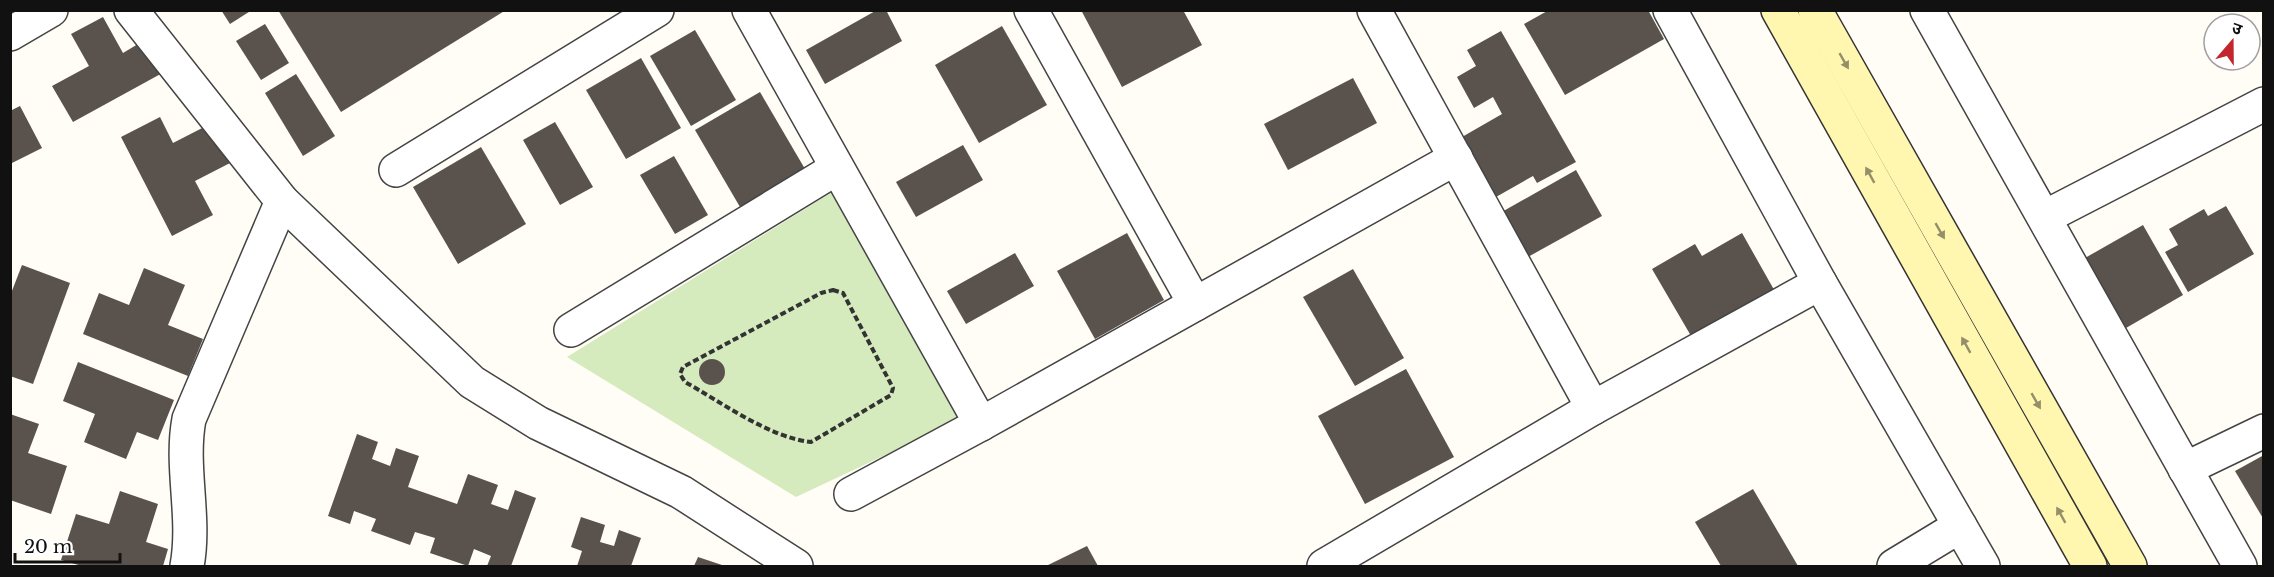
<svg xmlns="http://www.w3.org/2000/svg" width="2274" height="577" font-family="'Libre Baskerville','Noto Sans Devanagari',serif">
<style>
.green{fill:#d5ebbd}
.building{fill:#5a524d}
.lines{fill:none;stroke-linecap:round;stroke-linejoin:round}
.minor-casing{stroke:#444;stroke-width:36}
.secondary-casing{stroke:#333;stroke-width:36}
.path{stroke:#333;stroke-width:4;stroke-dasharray:6 3;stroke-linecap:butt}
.minor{stroke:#fff;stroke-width:33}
.secondary{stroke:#fff6b0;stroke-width:33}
.oneway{fill:#948f68}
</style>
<rect width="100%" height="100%" fill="#fffdf5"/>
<path class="green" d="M837 189 964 418 796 497 567 357Z"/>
<g class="building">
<path d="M221 10H252L230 24Z"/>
<path d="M278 10H506L341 112Z"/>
<path d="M877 10H886L902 41 825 84 806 50Z"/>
<path d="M1081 10H1183L1202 45 1122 87Z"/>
<path d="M1549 10H1648L1664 39 1565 95 1524 24Z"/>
<path d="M103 17 123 53 148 38 166 71 73 122 52 86 89 66 71 34Z"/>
<path d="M265 24 289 63 261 80 236 41Z"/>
<path d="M1002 26 1047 105 979 143 935 65Z"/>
<path d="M695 30 736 100 691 126 650 56Z"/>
<path d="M1501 31 1576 162 1537 183 1533 176 1496 197 1462 137 1502 114 1493 97 1474 108 1457 77 1476 66 1467 50Z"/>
<path d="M641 58 681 128 626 159 586 90Z"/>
<path d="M296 74 335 136 303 156 265 93Z"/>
<path d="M1353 78 1377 123 1288 170 1264 124Z"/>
<path d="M760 92 805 169 740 207 695 130Z"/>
<path d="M20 106 42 148 10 164V111Z"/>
<path d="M160 117 173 143 210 124 230 163 195 181 213 215 172 236 121 137Z"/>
<path d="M555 122 593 187 560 205 523 140Z"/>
<path d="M963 145 983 180 916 217 896 182Z"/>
<path d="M481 147 526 224 458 264 413 187Z"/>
<path d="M674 156 708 215 675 234 640 175Z"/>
<path d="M1576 170 1602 216 1526 258 1500 213Z"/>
<path d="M2226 206 2254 254 2188 292 2165 252 2178 245 2169 229 2204 209 2208 216Z"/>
<path d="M2143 225 2183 295 2126 328 2085 258Z"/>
<path d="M1127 233 1164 300 1095 339 1057 271Z"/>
<path d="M1742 233 1777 295 1694 341 1652 269 1695 244 1702 256Z"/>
<path d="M1015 253 1034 286 966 324 947 291Z"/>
<path d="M22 265 70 283 33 384 10 376V296Z"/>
<path d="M144 268 185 285 168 325 203 339 188 376 83 334 99 293 129 305Z"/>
<path d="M1353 269 1404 358 1355 386 1303 297Z"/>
<circle cx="712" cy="372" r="13"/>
<path d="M78 362 174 400 158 440 137 432 126 459 84 442 95 414 63 401Z"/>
<path d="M1406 369 1454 457 1365 504 1318 416Z"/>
<path d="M10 414 39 424 28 453 67 466 51 514 10 500Z"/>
<path d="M357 434 378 442 372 459 390 466 396 448 419 456 408 487 457 504 468 474 498 485 491 504 508 510 515 490 536 498 511 566H487L491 556 474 549 468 566 430 553 435 538 415 532 410 545 371 531 376 519 354 511 350 524 328 516Z"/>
<path d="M2264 455V520L2235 471Z"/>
<path d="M1753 489 1798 566H1721L1695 522Z"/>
<path d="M120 491 158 504 146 542 168 549 163 566H82L61 560 76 514 109 524Z"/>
<path d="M581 517 605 525 600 542 614 546 619 530 641 538 631 566H577L582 551 571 547Z"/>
<path d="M1087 546 1098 566H1046Z"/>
<path d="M698 557 725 566H694Z"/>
</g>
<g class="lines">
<g class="minor-casing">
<g id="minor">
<path d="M131 10 282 201 472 382 538 423 681 492 796 566"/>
<path d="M749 10 981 424"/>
<path d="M1031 10 1195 304"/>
<path d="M1374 10 1593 408"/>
<path d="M1670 10 1820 283 1983 566"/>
<path d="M1927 10 2240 566"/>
<path d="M10 34 51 10"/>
<path d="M396 170 657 10"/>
<path d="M2045 217 2264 104"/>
<path d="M571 330 837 168"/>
<path d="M2185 469 2264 431"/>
<path d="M851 494 981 424 1456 158"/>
<path d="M187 566C196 517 180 467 189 419L282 201"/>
<path d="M1324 566 1593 408 1820 283"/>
<path d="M1894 566 1960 526"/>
</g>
</g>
<g class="secondary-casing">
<g id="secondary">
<path d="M1778 10 2090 566"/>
<path d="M1815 10 2130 566"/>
</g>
</g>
<path class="path" d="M833 290 843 293 893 388 891 395 811 442C770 438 721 402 685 382L680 374 683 367 821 293Z"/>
<use href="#minor" class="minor"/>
<use href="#secondary" class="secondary"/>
</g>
<defs><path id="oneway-solid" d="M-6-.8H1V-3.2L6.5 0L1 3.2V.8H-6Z" transform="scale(1.5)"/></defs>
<g class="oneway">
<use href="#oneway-solid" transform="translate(1844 61) rotate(60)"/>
<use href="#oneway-solid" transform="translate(1870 175) rotate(-119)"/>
<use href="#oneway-solid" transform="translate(1940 231) rotate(60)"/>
<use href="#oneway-solid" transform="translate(1966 345) rotate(-119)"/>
<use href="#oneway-solid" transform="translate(2036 401) rotate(60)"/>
<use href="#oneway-solid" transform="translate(2061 515) rotate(-119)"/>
</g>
<rect width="2274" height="577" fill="none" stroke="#111111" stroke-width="24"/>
<g transform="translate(2232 42) rotate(20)"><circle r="28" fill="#ffffff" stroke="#a0a0a0" stroke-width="1.5"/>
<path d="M0-4.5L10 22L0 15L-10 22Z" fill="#c4262e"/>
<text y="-9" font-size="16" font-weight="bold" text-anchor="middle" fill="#111111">उ</text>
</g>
<path d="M15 553v9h105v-9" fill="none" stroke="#111111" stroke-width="3"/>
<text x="24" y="553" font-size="18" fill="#111111" stroke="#ffffff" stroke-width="4.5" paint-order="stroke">20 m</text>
</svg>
